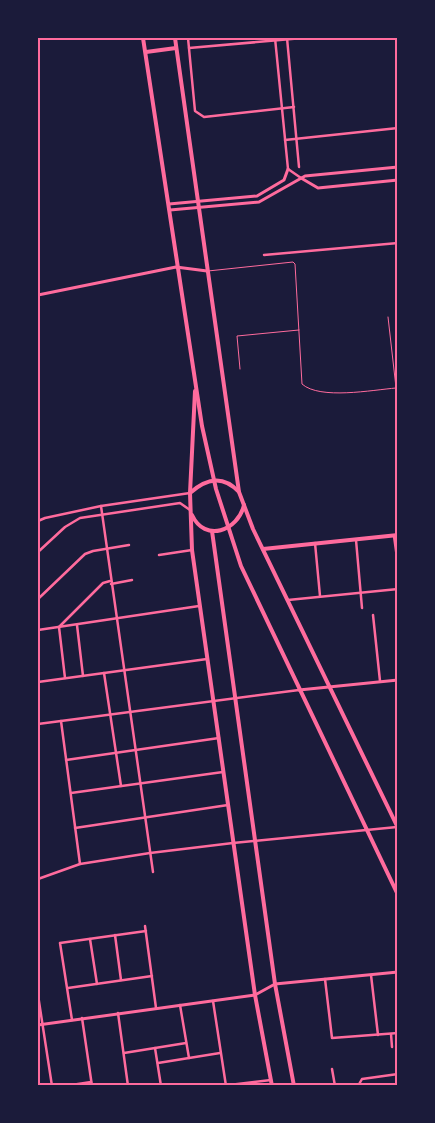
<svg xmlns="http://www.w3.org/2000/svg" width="435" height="1123" font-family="'Space Grotesk',sans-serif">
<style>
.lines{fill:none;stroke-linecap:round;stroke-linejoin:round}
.service{stroke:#ff6b9d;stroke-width:1}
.minor{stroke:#ff6b9d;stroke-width:2.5}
.tertiary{stroke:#ff6b9d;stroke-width:3}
.secondary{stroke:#ff6b9d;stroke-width:4}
.primary{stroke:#ff6b9d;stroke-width:4}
.neatline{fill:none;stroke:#ff6b9d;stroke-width:2}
</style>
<rect width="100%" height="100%" fill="#1b1b3a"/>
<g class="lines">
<g class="service">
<path d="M208 271 293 262 295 264 302 384C320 400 372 390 396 388"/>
<path d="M388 317 398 405"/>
<path d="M240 369 237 336 299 330"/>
</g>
<g class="minor">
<path d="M188 38 195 111 204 117 294 107"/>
<path d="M275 38 288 169 301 178"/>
<path d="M287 38 299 167"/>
<path d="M396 38 398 55"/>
<path d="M189 48 303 38"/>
<path d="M285 140 398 128"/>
<path d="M264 255 398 243"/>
<path d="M101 506 153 872"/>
<path d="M38 521 45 518 101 506 190 493"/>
<path d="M394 536 398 565"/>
<path d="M356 540 362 608"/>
<path d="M315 543 320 596"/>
<path d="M38 552 65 527 80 518 180 503 190 510"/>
<path d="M159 555 192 550"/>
<path d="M111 584 132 580"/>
<path d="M38 599 85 554 93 551 129 545"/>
<path d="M288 600 398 589"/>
<path d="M373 615 380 681"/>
<path d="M77 625 83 676"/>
<path d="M38 630 199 606"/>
<path d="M104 673 121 786"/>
<path d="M65 678 59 627 103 583 110 581"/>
<path d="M38 682 207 659"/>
<path d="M61 721 80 864"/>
<path d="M38 724 299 690"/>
<path d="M66 760 219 738"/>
<path d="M71 793 223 772"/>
<path d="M75 828 228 805"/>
<path d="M38 879 80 864 150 853 233 843 397 827"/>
<path d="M145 926 156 1008"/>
<path d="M115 935 121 980"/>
<path d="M90 939 97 984"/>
<path d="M371 975 378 1035"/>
<path d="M325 979 332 1038 398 1033"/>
<path d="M68 988 152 976"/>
<path d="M38 995 52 1086"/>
<path d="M213 1001 226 1086"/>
<path d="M180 1005 189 1058"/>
<path d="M118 1013 128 1086"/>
<path d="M82 1018 92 1086"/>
<path d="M72 1020 60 943 146 931"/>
<path d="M391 1034 392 1047"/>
<path d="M155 1048 161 1086"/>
<path d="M124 1053 186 1043"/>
<path d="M158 1063 220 1053"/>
<path d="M332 1069 335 1086"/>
<path d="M65 1086 91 1082"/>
<path d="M221 1086 271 1080"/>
<path d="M358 1086 362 1079 398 1074"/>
</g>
<g class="tertiary">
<path d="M301 178 318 188 398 180"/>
<path d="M169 204 257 196 284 180 288 169"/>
<path d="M170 210 259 202 305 176 398 167"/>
<path d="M38 295 176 267 207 271"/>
<path d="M299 690 398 680"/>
<path d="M38 1025 255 995 275 984 398 972"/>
</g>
<g class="secondary">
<path d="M195 391 190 493 192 550 255 995 272 1086"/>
<path d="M190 493C207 478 223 475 239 492"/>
<path d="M192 515C205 543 238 531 244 505"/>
<path d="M212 531 275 984 294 1086"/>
<path d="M263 549 398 535"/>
</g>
<g class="primary">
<path d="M143 38 202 426 216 489 241 566 398 895"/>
<path d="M175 38 239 492 253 529 398 828"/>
<path d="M146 52 176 48"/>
</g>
</g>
<rect width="435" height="1123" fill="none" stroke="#1b1b3a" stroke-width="78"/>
<rect x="39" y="39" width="357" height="1045" class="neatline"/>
</svg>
